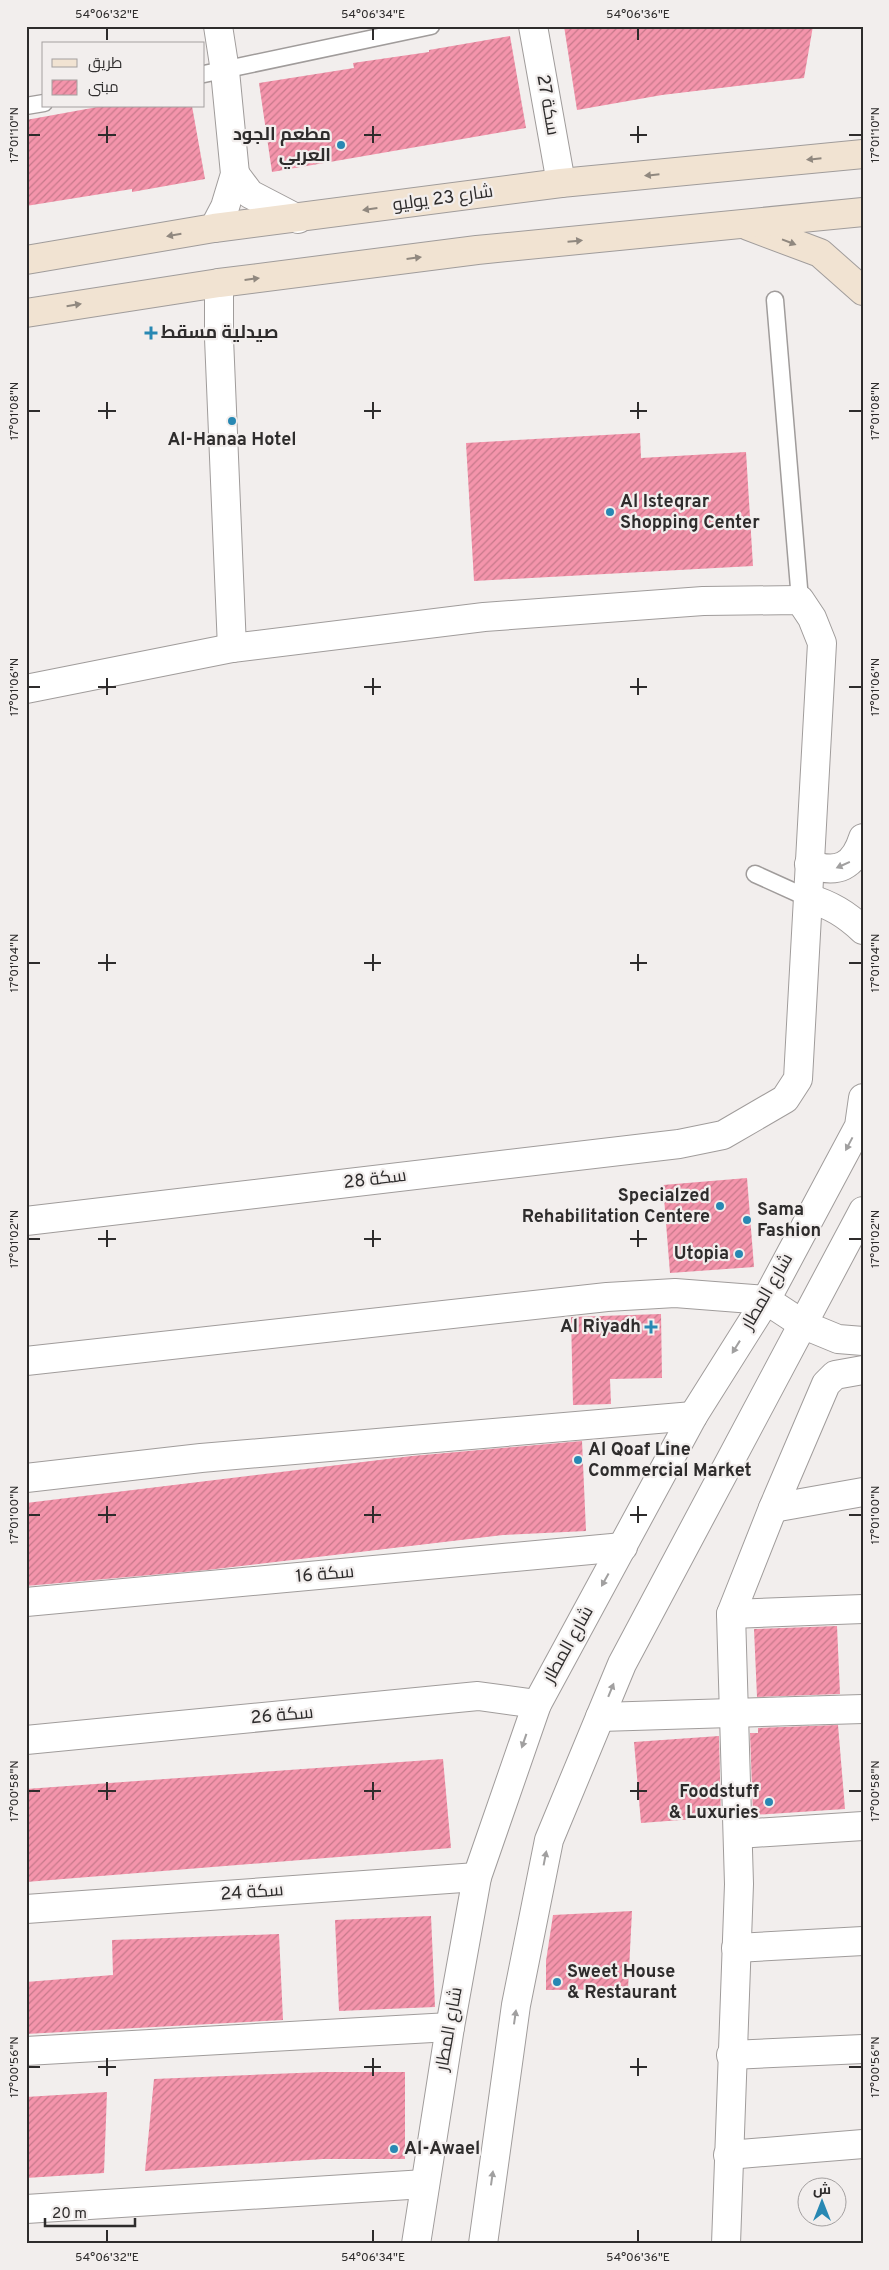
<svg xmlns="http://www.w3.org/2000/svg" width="889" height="2270" font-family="Overpass,Cairo,sans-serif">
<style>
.building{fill:url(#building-hatch)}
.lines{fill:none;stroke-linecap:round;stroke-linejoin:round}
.service-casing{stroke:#a09c9b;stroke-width:19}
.minor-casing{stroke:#a09c9b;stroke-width:30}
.tertiary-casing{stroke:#a09c9b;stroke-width:30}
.secondary-casing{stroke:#a09c9b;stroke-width:30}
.service{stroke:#fff;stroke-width:16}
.minor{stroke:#fff;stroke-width:28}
.tertiary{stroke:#fff;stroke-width:28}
.secondary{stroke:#f1e3d2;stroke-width:28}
.oneway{fill:#90887f}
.oneway2{fill:#a1a0a0}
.ticks{fill:none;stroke:#2e2c2c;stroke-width:2}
.poi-dot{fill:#2888b3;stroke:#f2eeed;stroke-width:2}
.labels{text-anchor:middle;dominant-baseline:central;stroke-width:4.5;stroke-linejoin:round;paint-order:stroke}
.street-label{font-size:18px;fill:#2e2c2c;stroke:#f2eeed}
.poi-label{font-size:18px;font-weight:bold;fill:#2e2c2c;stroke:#f2eeed;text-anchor:start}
.neatline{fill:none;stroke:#2e2c2c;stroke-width:2}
.ticks-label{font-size:12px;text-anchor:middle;fill:#2e2c2c}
</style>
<defs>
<pattern id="building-hatch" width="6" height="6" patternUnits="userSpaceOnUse" patternTransform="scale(1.25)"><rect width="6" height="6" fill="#f494ab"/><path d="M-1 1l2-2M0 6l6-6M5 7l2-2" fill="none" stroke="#c6798b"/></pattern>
</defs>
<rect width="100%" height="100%" fill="#f2eeed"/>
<g class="building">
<path d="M564 26H813L804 78 662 95 577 110Z"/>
<path d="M510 36 526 128 272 172 259 83 354 68 353 63 429 52V50Z"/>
<path d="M103 106H192L205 179 132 192V189L26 206V120Z"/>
<path d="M640 433 641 458 746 452 753 566 474 581 466 443Z"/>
<path d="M747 1178 754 1267 670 1273 663 1185Z"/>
<path d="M661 1314 662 1378 610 1379 611 1404 573 1405 571 1317Z"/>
<path d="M582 1441 586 1531 503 1535 207 1570 26 1586V1503L412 1456Z"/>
<path d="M837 1626 840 1694 757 1697 754 1629Z"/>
<path d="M838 1725 845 1809 753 1815 750 1733H758V1728Z"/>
<path d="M719 1736 721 1817 641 1823 634 1742Z"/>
<path d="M443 1759 451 1848 26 1882V1789Z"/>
<path d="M632 1911 628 1989 546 1990V1961L553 1915Z"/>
<path d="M431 1916 435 2007 339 2011 335 1920Z"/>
<path d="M279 1934 283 2020 26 2034V1982L113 1975 112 1940Z"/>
<path d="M323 2072H405V2159H323L145 2171 154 2079Z"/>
<path d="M107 2092 104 2173 26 2178V2097Z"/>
</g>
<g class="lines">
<g class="service-casing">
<g id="service">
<path d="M204 74 431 26"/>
<path d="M26 106 44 103"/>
<path d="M775 300 800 600"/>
<path d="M755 874 808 898"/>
</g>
</g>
<g class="minor-casing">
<g id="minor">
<path d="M533 26 561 183"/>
<path d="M235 174 250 194 298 219"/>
<path d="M214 228 225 207 235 174 225 71 218 26"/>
<path d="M219 283V338L232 648"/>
<path d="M26 689 232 648 484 617 703 601 800 600 812 618 822 643 798 1079 785 1099 723 1135 679 1144 26 1221"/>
<path d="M26 1361 607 1297 675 1293 766 1300 804 1325 838 1339 863 1341"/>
<path d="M26 1478 201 1458 693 1416"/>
<path d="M773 1508 863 1492"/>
<path d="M26 1602 623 1547"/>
<path d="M731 1614 863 1609"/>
<path d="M600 1717 863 1709"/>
<path d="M26 1740 478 1696 537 1704"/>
<path d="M738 1834 863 1826"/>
<path d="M26 1909 477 1877"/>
<path d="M736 1948 863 1941"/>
<path d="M26 2051 450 2027"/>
<path d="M731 2055 863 2049"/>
<path d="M728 2155 863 2144"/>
<path d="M26 2209 425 2184"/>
<path d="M726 2244 739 1884 731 1614 773 1508 826 1384 835 1375 863 1370"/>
</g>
</g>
<g class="tertiary-casing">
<g id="tertiary">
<path d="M809 864C838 875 854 866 863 838"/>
<path d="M808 898C831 905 846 914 863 930"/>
<path d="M416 2244 450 2027 477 1877 537 1704 693 1416 766 1300 859 1126 863 1098"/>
<path d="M483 2244 516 2005 549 1840 622 1664 863 1211"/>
</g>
</g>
<g class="secondary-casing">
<g id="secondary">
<path d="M748 226 820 253 863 291"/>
<path d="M26 260 214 228 561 183 863 154"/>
<path d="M26 313 219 283 477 250 863 212"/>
</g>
</g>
<use href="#service" class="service"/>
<use href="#minor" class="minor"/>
<use href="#tertiary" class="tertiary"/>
<use href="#secondary" class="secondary"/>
</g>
<defs><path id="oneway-solid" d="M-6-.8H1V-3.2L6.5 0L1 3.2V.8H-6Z" transform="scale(1.25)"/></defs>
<g class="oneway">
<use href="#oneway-solid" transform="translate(814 159) rotate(174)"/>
<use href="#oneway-solid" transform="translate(652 175) rotate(174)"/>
<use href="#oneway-solid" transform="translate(370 209) rotate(172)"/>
<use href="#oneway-solid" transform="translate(174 235) rotate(170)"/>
<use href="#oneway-solid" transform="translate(575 241) rotate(-5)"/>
<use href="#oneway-solid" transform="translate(789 242) rotate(21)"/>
<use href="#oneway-solid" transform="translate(414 258) rotate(-7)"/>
<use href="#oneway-solid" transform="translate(252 279) rotate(-7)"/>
<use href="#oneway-solid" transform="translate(74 305) rotate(-9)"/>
</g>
<g class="oneway2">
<use href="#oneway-solid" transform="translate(843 865) rotate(156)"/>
<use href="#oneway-solid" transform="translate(849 1144) rotate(118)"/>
<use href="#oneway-solid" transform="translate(736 1347) rotate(122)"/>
<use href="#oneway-solid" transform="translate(605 1580) rotate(119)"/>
<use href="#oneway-solid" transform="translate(611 1690) rotate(-68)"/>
<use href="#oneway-solid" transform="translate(524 1741) rotate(109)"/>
<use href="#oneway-solid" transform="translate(545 1858) rotate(-79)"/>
<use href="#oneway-solid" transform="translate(515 2017) rotate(-82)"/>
<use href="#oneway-solid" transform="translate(492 2178) rotate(-82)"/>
</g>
<path class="ticks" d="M107 28V40M373 28V40M638 28V40M107 126V143M373 126V143M638 126V143M28 135H40M98 135H116M364 135H381M630 135H647M849 135H862M107 402V419M373 402V419M638 402V419M28 411H40M98 411H116M364 411H381M630 411H647M849 411H862M107 678V695M373 678V695M638 678V695M28 687H40M98 687H116M364 687H381M630 687H647M849 687H862M107 954V971M373 954V971M638 954V971M28 963H40M98 963H116M364 963H381M630 963H647M849 963H862M107 1230V1247M373 1230V1247M638 1230V1247M28 1239H40M98 1239H116M364 1239H381M630 1239H647M849 1239H862M107 1506V1523M373 1506V1523M638 1506V1523M28 1515H40M98 1515H116M364 1515H381M630 1515H647M849 1515H862M107 1782V1800M373 1782V1800M638 1782V1800M28 1791H40M98 1791H116M364 1791H381M630 1791H647M849 1791H862M107 2058V2076M373 2058V2076M638 2058V2076M28 2067H40M98 2067H116M364 2067H381M630 2067H647M849 2067H862M107 2230V2242M373 2230V2242M638 2230V2242"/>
<g class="poi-dot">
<circle cx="341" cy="145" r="5"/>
<path d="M148.5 325.5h5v5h5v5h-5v5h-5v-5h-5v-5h5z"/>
<circle cx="232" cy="421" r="5"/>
<circle cx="610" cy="512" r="5"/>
<circle cx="720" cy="1206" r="5"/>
<circle cx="747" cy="1220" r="5"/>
<circle cx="739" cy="1254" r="5"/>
<path d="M648.5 1319.5h5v5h5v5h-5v5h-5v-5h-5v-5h5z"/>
<circle cx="578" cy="1460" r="5"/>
<circle cx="769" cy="1802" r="5"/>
<circle cx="557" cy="1982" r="5"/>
<circle cx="394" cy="2149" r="5"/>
</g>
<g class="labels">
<g class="street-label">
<text transform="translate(547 105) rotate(80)">سكة 27</text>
<text transform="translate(443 199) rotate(-8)">شارع 23 يوليو</text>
<text transform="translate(375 1180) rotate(-7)">سكة 28</text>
<text transform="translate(768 1292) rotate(-60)">شارع المطار</text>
<text transform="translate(325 1575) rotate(-5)">سكة 16</text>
<text transform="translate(569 1645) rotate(-61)">شارع المطار</text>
<text transform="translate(282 1716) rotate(-5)">سكة 26</text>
<text transform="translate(252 1893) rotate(-4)">سكة 24</text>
<text transform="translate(450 2029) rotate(-80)">شارع المطار</text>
</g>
<g class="poi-label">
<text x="331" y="135" text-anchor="end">مطعم الجود<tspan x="331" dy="21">العربي</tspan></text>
<text x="161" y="333">صيدلية مسقط</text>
<text x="232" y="440" text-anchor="middle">Al-Hanaa Hotel</text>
<text x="620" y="502">Al Isteqrar<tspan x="620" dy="21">Shopping Center</tspan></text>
<text x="710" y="1196" text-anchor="end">Specialzed<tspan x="710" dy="21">Rehabilitation Centere</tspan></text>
<text x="757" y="1210">Sama<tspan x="757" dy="21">Fashion</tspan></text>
<text x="729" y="1254" text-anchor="end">Utopia</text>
<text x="641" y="1327" text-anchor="end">Al Riyadh</text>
<text x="588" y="1450">Al Qoaf Line<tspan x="588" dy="21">Commercial Market</tspan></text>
<text x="759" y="1792" text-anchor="end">Foodstuff<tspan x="759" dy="21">&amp; Luxuries</tspan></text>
<text x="567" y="1972">Sweet House<tspan x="567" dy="21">&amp; Restaurant</tspan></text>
<text x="404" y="2149">Al-Awael</text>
</g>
</g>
<rect width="889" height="2270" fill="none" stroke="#f2eeed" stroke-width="55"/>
<rect x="42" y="42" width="162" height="65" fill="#f2eeed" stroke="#a4a0a0"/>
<rect x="52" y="59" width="25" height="8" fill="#f1e3d2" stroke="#a4a0a0"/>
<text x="88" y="68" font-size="15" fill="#2e2c2c">طريق</text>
<rect x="52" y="80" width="25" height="15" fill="url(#building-hatch)" stroke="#a4a0a0"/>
<text x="88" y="92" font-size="15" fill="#2e2c2c">مبنى</text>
<g transform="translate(822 2202)"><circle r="24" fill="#f2eeed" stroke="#a4a0a0"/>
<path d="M0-4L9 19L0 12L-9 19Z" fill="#2888b3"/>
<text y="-8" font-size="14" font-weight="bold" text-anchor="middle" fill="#2e2c2c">ش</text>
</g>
<path d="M45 2218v8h90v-8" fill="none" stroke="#2e2c2c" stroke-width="2.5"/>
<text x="52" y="2218" font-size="15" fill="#2e2c2c" stroke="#f2eeed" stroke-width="4" paint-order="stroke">20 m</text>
<rect x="28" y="28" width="834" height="2214" class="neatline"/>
<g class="ticks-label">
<text x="107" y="18">54°06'32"E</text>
<text x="373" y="18">54°06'34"E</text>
<text x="638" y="18">54°06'36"E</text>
<text transform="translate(14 135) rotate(-90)" y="4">17°01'10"N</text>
<text transform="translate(875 135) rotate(-90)" y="4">17°01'10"N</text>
<text transform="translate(14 411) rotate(-90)" y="4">17°01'08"N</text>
<text transform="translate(875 411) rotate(-90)" y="4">17°01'08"N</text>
<text transform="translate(14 687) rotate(-90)" y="4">17°01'06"N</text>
<text transform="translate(875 687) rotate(-90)" y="4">17°01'06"N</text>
<text transform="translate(14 963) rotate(-90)" y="4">17°01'04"N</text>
<text transform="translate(875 963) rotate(-90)" y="4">17°01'04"N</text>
<text transform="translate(14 1239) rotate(-90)" y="4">17°01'02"N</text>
<text transform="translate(875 1239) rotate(-90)" y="4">17°01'02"N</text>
<text transform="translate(14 1515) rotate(-90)" y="4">17°01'00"N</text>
<text transform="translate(875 1515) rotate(-90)" y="4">17°01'00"N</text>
<text transform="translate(14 1791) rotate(-90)" y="4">17°00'58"N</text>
<text transform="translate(875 1791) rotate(-90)" y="4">17°00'58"N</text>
<text transform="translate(14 2067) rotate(-90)" y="4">17°00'56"N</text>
<text transform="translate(875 2067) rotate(-90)" y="4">17°00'56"N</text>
<text x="107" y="2261">54°06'32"E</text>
<text x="373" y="2261">54°06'34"E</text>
<text x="638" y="2261">54°06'36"E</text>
</g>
</svg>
